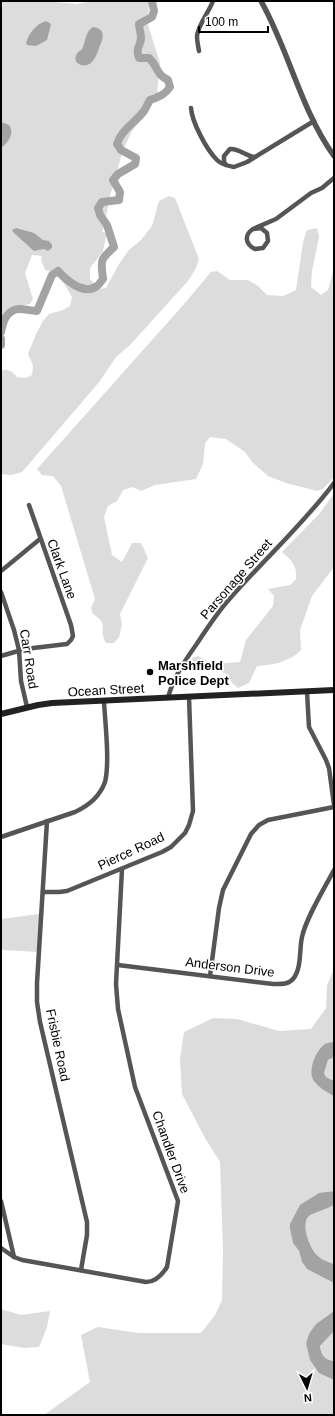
<svg xmlns="http://www.w3.org/2000/svg" width="335" height="1416" font-family="Arial,sans-serif">
<style>
.green{fill:#dcdcdc}
.water{fill:#a3a3a3}
.lines{fill:none;stroke-linecap:round;stroke-linejoin:round}
.river{stroke:#a3a3a3;stroke-width:8}
.minor{stroke:#555;stroke-width:4.5}
.tertiary{stroke:#555;stroke-width:5.5}
.secondary{stroke:#222;stroke-width:6}
.poi-dot{fill:#000;stroke:#fff;stroke-width:1.5}
.labels{text-anchor:middle;dominant-baseline:central;stroke-width:3.5;stroke-linejoin:round;paint-order:stroke}
.street-label{font-size:13px;fill:#000;stroke:#fff}
.poi-label{font-size:13px;font-weight:bold;fill:#000;stroke:#fff;text-anchor:start}
</style>
<rect width="100%" height="100%" fill="#fff"/>
<g class="green">
<path d="M1 1H45L76 4 94 1H149L148 25 160 63 157 95 149 108 132 131 123 150 110 196 104 227 102 232 107 233 103 251 90 268V279L99 289 106 288 119 264 129 250 141 240 152 226 159 201 169 196 175 198 199 259 196 268 188 281 130 345 116 357 100 381 22 472 11 475 1 474V370C9 369 12 371 17 377L26 378 32 375 33 365 28 354 36 334 43 321 49 314 63 310 70 306 72 297 65 285 56 273 45 270 41 260 42 256 32 255 25 273 33 299 30 304 14 307 1 322Z"/>
<path d="M317 228 319 237 312 271 311 287 321 295 328 290 334 268V477L323 489 317 491 286 483 268 476 253 463 245 452 226 439 210 437 205 443 203 464 196 479 155 485 141 491 133 487 123 490 117 501 108 506 104 517 112 555 122 562 132 543H141L148 558 120 614 122 625 119 637 114 643H106C97 628 111 626 93 614L91 608 95 599 61 486 53 476 42 475 37 469 185 303 211 272 217 271 230 280H248L258 286 267 295 283 296 296 290 303 242 307 230Z"/>
<path d="M334 493V567L312 596 300 630 301 650C290 662 272 665 257 666L249 683 238 688 232 683 227 674 219 671 197 670 190 665 192 658 198 656 213 664 240 662 246 640 273 606 274 596 268 589 290 585 296 579C297 565 292 561 282 552L320 513Z"/>
<path d="M39 914V952L1 950V919Z"/>
<path d="M334 969V1042L326 1044 315 1083 334 1096V1191H330L290 1229 293 1243 299 1251 302 1262 307 1269 334 1283V1311L316 1324 306 1344C309 1361 317 1373 334 1380V1415H44L90 1382 81 1335 98 1327 138 1333H201L215 1315 222 1300 223 1250 220 1162 205 1138 182 1094 180 1060 184 1032 213 1018 237 1019 279 1031 311 1029 326 1008 327 985Z"/>
<path d="M334 1057V1081L326 1077 324 1073 328 1060Z"/>
<path d="M334 1205V1264C328 1262 322 1260 318 1256 310 1250 300 1223 309 1216 313 1213 327 1209 334 1205Z"/>
<path d="M1 1309 21 1315 50 1311 47 1327 39 1347 24 1348 1 1344Z"/>
<path d="M334 1331V1361C325 1360 321 1355 320 1346Z"/>
</g>
<g class="water">
<path d="M46 21 51 24 47 40 36 46 27 45 26 43C29 33 36 24 46 21Z"/>
<path d="M93 27C107 29 103 39 99 48 97 54 94 63 87 65 81 67 73 62 76 56 77 52 80 51 82 49 86 41 85 32 93 27Z"/>
<path d="M1 122 9 125C15 133 8 143 1 148Z"/>
<path d="M16 228 34 233 43 240 49 241 52 245V248L48 251 44 249 34 251 14 233 12 230Z"/>
<path d="M334 1042V1057L328 1060 324 1073 326 1077 334 1081V1096C328 1093 318 1087 314 1081 307 1071 316 1050 325 1044 327 1043 331 1042 334 1042Z"/>
<path d="M334 1191V1205C327 1209 313 1213 309 1216 300 1223 310 1250 318 1256 322 1260 328 1262 334 1264V1283L307 1269 302 1262 299 1251 293 1243 290 1229V1224L300 1205 319 1193Z"/>
<path d="M334 1311V1331L320 1346C321 1355 325 1360 334 1361V1380L319 1373 310 1360 306 1344 309 1334 316 1324Z"/>
</g>
<g class="lines">
<g class="river">
<path d="M1 332C3 321 7 309 20 309 25 309 31 311 37 311L52 275 58 271C66 280 84 296 97 286 99 285 101 281 103 279 101 260 99 261 114 247L107 225 100 215 98 208 102 202 119 200 120 192 113 180 118 174 135 164 136 158 121 150 117 144C121 130 135 123 144 111 146 108 148 103 150 100 158 97 165 95 170 87L168 80C156 75 158 66 149 58H139C135 47 141 46 141 38 141 33 139 28 139 24L152 17 154 11 152 1"/>
<path d="M1 339V345"/>
</g>
<g class="minor">
<path d="M199 51C198 46 197 41 197 36 198 25 209 12 213 1"/>
<path d="M191 108C192 122 206 149 217 160 221 164 228 166 234 167L247 162 314 121"/>
<path d="M226 165 224 162V156L230 149C239 148 245 156 255 157"/>
<path d="M253 229 261 228 267 233 268 241 263 248 255 249C245 244 244 235 253 229L276 219 311 193 322 188 334 178"/>
<path d="M1 571 40 539"/>
<path d="M1 592 14 630 19 650 21 681 27 707"/>
<path d="M1 656 25 649 67 644 71 640 73 636 71 625 29 505"/>
<path d="M307 692 309 727 326 760 329 768 334 805"/>
<path d="M168 698C173 678 184 662 196 645 206 630 215 616 226 603 261 562 302 526 334 483"/>
<path d="M47 821 37 983V1002L40 1022 87 1222V1235L81 1270"/>
<path d="M1 837 75 812C88 806 100 796 105 782 110 762 105 722 104 701"/>
<path d="M43 892H59L67 891 162 852 171 847 185 833 189 825 193 811 189 697"/>
<path d="M118 965 273 984C280 984 288 985 293 979 302 968 299 950 302 937 306 918 324 889 334 870"/>
<path d="M210 976 219 908 223 890 251 834 259 825 268 820 334 807"/>
<path d="M1 1201 14 1257"/>
<path d="M1 1248 14 1257 22 1260 146 1282C156 1282 162 1275 167 1267L178 1201 135 1087 118 1009 116 984 122 869"/>
</g>
<path class="tertiary" d="M261 1C289 51 301 110 334 156"/>
<path class="secondary" d="M1 714 38 705 52 703 334 690"/>
</g>
<circle class="poi-dot" cx="150" cy="672" r="4"/>
<g class="labels">
<g class="street-label">
<text transform="translate(62 569) rotate(70)">Clark Lane</text>
<text transform="translate(236 579) rotate(-49)">Parsonage Street</text>
<text transform="translate(29 659) rotate(81)">Carr Road</text>
<text transform="translate(106 690) rotate(-3)">Ocean Street</text>
<text transform="translate(131 851) rotate(-25)">Pierce Road</text>
<text transform="translate(230 967) rotate(7)">Anderson Drive</text>
<text transform="translate(58 1045) rotate(78)">Frisbie Road</text>
<text transform="translate(171 1152) rotate(70)">Chandler Drive</text>
</g>
<g class="poi-label">
<text x="158" y="665">Marshfield<tspan x="158" dy="15">Police Dept</tspan></text>
</g>
</g>
<rect width="335" height="1416" fill="none" stroke="#000000" stroke-width="4"/>
<g transform="translate(307 1388) rotate(175)" stroke="#ffffff" stroke-width="3" paint-order="stroke">
<path d="M0-3L7 15L0 10L-7 15Z" fill="#000000"/>
<text y="-6" font-size="11" font-weight="bold" text-anchor="middle" fill="#000000">N</text>
</g>
<path d="M199 26v6h69v-6" fill="none" stroke="#000000" stroke-width="2"/>
<text x="205" y="26" font-size="12" fill="#000000" stroke="#ffffff" stroke-width="3" paint-order="stroke">100 m</text>
</svg>
